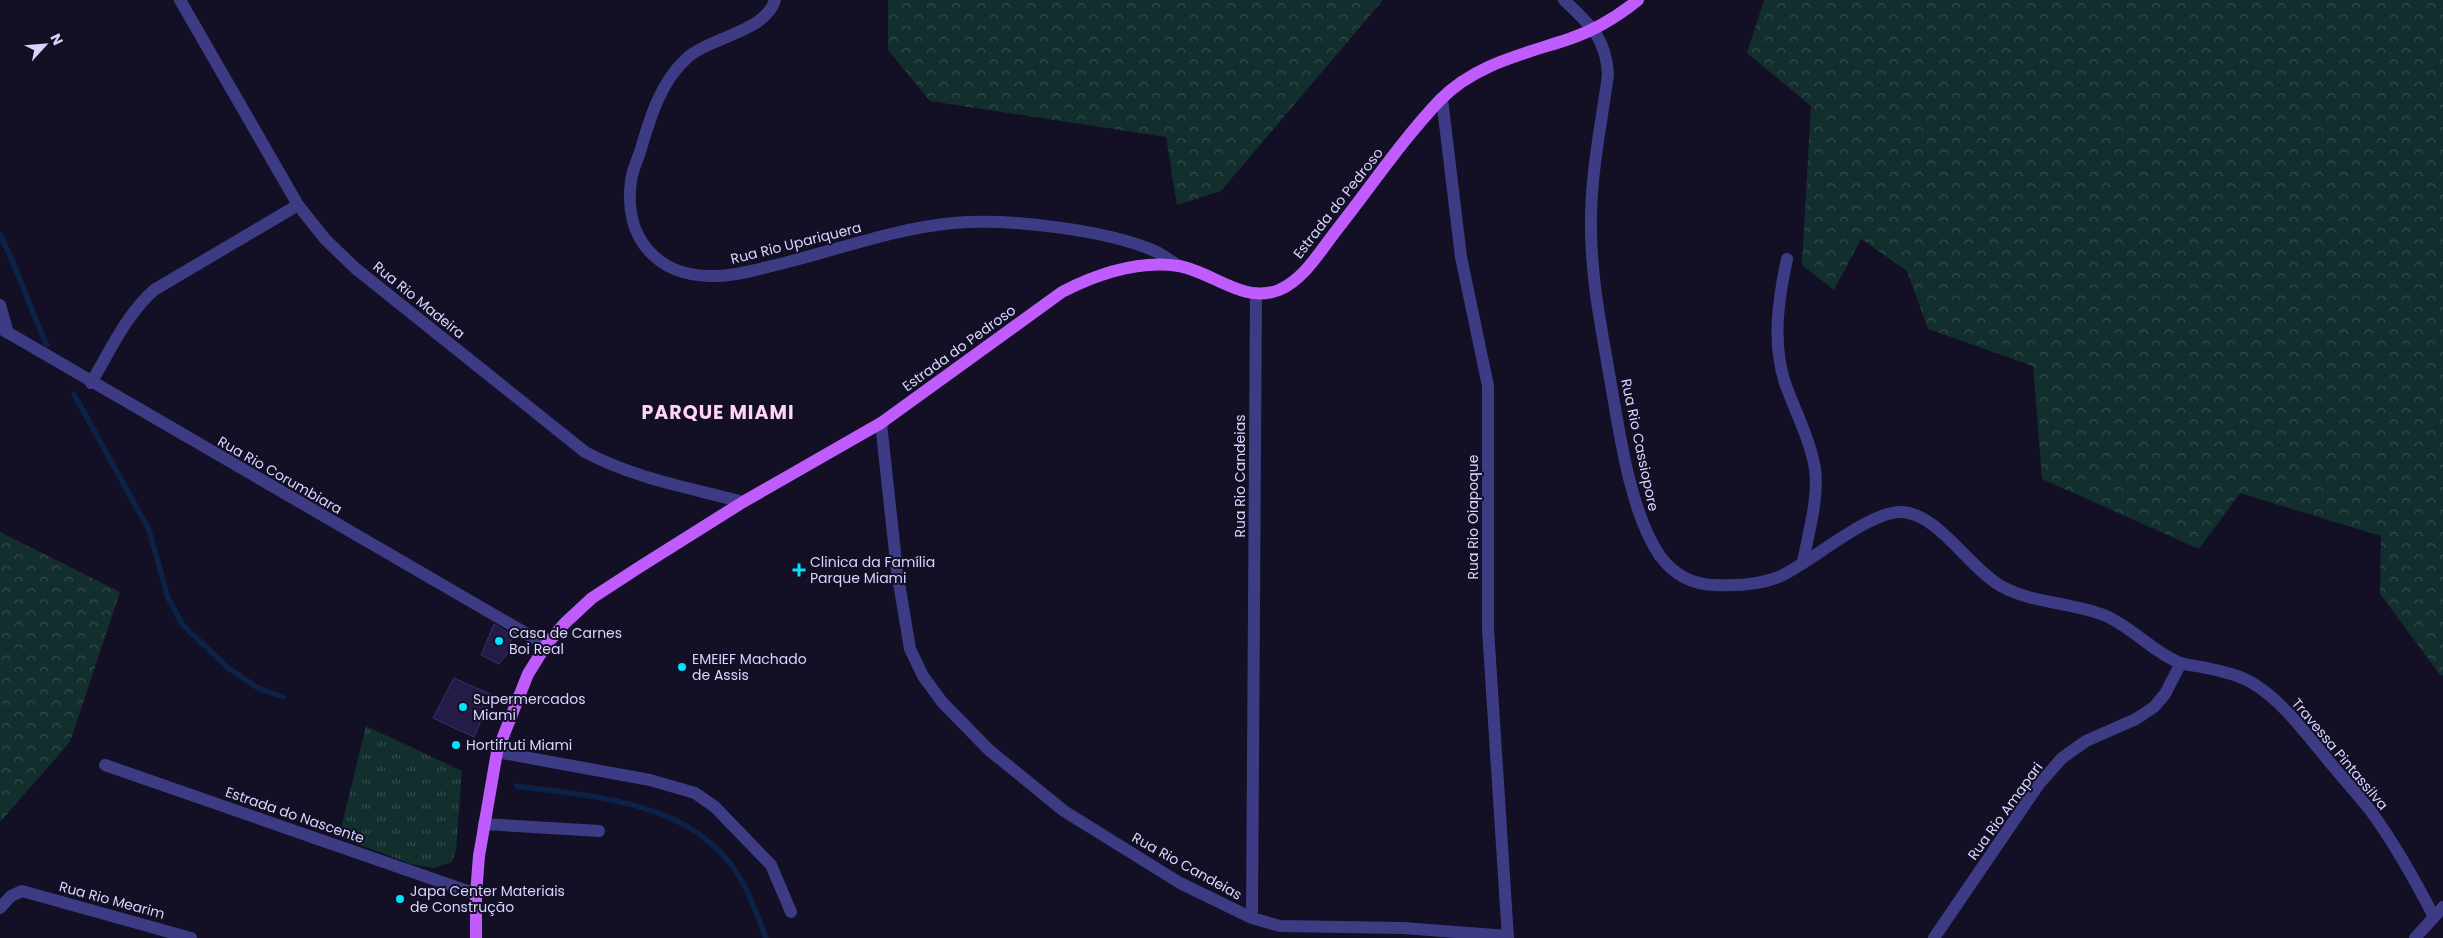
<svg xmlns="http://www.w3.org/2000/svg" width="2443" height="938" font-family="Poppins,sans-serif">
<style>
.forest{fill:url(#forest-crowns)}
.park{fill:url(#park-tufts)}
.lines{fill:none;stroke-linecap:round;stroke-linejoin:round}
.stream{stroke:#0d2247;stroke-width:5.5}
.building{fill:#241b46;stroke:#3b2e72}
.minor{stroke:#3d3b84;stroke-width:12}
.major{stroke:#c05cfd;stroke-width:12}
.poi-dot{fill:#03e3fb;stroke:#130f25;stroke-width:2}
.labels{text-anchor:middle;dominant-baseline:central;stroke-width:4;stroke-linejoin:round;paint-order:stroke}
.street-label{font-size:14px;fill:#d8d4fe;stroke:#130f25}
.poi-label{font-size:14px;fill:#d8d4fe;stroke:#130f25;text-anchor:start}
.district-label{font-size:19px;font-weight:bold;letter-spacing:1px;fill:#ffd6f0;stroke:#130f25}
</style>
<defs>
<pattern id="forest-crowns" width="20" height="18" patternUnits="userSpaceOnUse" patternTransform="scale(1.25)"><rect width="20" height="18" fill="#122f2e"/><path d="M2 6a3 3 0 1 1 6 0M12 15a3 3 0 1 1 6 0" fill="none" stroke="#344c4d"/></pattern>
<pattern id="park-tufts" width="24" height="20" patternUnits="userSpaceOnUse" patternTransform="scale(1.25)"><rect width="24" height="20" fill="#122f2e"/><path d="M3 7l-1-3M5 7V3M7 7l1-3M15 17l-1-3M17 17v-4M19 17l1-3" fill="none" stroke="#344c4d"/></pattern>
</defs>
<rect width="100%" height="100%" fill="#130f25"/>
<g class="forest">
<path d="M888 0H1383L1221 191 1177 205 1166 137 930 101 888 50Z"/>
<path d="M1764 0H2443V675L2441 676 2380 594 2381 536 2240 493 2199 549 2042 479 2033 366 1928 329 1907 271 1861 239 1834 290 1802 265 1811 106 1747 53Z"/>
<path d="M0 532 120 592 70 742 0 822Z"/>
</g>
<path class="park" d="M366 726 462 771 456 850 452 862 434 868 411 864 339 837Z"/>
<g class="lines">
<g class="stream">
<path d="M0 235C19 271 30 309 47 345"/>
<path d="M74 394 149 530 168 598 183 625 227 667 258 688 283 697"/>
<path d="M517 786C600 798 700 801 744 885 753 902 759 921 766 938"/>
</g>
</g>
<g class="building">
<path d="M494 624 510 634 512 648 499 664 481 655Z"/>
<path d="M454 678 492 695 474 737 433 718Z"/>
</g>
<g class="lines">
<g class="minor">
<path d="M180 0 298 205 325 239 355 268 585 452C636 479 687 487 743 502"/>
<path d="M775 0C766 32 709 37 686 59 660 83 650 118 640 152 637 161 632 171 631 181 623 238 658 278 715 276 738 276 762 268 784 263 840 249 897 228 954 223 1008 218 1109 230 1157 252 1165 256 1172 262 1179 266"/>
<path d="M1564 0C1590 25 1606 37 1608 75 1601 126 1590 177 1591 228 1591 277 1601 326 1609 373 1619 428 1629 511 1660 556 1674 575 1693 585 1716 585 1738 586 1760 585 1781 576 1813 561 1870 510 1903 512 1939 515 1969 568 2001 586 2033 604 2072 602 2106 616 2133 628 2153 652 2180 663 2187 665 2195 666 2202 667 2221 671 2241 675 2257 686 2283 703 2303 730 2323 754 2338 773 2355 791 2370 810 2395 844 2415 880 2434 917"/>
<path d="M1442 99 1461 257 1488 386V629L1508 938"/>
<path d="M1787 259C1778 301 1772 342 1785 383 1795 411 1810 439 1815 469 1819 499 1808 533 1803 563"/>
<path d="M0 305 8 333"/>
<path d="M0 328 546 645"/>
<path d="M91 383C110 351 126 315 154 290L298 205"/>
<path d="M881 423 897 571 910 649 923 676 942 702 989 750 1064 811 1180 883 1252 918 1280 926 1403 928 1508 936"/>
<path d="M497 752 650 780 695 793 715 807 771 865 791 912"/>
<path d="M105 765 476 894"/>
<path d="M484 824 599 831"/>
<path d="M0 908 11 896 22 891 191 938"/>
<path d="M1252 918 1256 293"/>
<path d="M1934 938 2039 784 2062 758 2086 741 2136 719 2154 707 2165 694 2181 663"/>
<path d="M2415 938 2443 907"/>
</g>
<path class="major" d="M476 938V894L479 856 497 752 528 674 546 645 565 623 592 598 638 568 743 502 881 423 1062 292C1097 274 1139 260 1179 266 1213 272 1243 304 1279 290 1305 279 1322 248 1339 227 1372 185 1403 139 1440 100 1475 64 1524 54 1569 39 1593 31 1618 16 1638 0"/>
</g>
<g class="poi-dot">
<path d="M796.5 562.5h5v5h5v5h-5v5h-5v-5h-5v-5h5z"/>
<circle cx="499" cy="641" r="5"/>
<circle cx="682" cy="667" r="5"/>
<circle cx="463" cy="707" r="5"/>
<circle cx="456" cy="745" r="5"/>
<circle cx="400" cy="899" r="5"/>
</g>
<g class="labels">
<g class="street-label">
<text transform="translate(1338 203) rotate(-52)">Estrada do Pedroso</text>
<text transform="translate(796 243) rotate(-14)">Rua Rio Upariquera</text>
<text transform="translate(419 300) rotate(39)">Rua Rio Madeira</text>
<text transform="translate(959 348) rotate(-36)">Estrada do Pedroso</text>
<text transform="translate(1640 445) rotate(78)">Rua Rio Cassiopore</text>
<text transform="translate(280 475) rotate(30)">Rua Rio Corumbiara</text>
<text transform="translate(1240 476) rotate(-90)">Rua Rio Candeias</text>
<text transform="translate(1473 517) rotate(-90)">Rua Rio Oiapoque</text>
<text transform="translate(2340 754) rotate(50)">Travessa Pintassilva</text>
<text transform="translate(2005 811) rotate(-54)">Rua Rio Amapari</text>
<text transform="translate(295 815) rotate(19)">Estrada do Nascente</text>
<text transform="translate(1187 866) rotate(29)">Rua Rio Candeias</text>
<text transform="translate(112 900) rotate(15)">Rua Rio Mearim</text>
</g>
<g class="poi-label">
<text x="810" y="562">Clinica da Família<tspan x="810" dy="16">Parque Miami</tspan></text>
<text x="509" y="633">Casa de Carnes<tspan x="509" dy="16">Boi Real</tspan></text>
<text x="692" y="659">EMEIEF Machado<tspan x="692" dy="16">de Assis</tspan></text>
<text x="473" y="699">Supermercados<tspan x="473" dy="16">Miami</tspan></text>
<text x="466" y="745">Hortifruti Miami</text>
<text x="410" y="891">Japa Center Materiais<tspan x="410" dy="16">de Construção</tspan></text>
</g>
<g class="district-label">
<text x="718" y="412">PARQUE MIAMI</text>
</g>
</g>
<g transform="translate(45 45) rotate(64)" stroke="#130f25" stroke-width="4" paint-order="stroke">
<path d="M0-4L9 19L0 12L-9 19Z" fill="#d8d4fe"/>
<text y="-8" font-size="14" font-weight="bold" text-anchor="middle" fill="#d8d4fe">N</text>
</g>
</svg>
